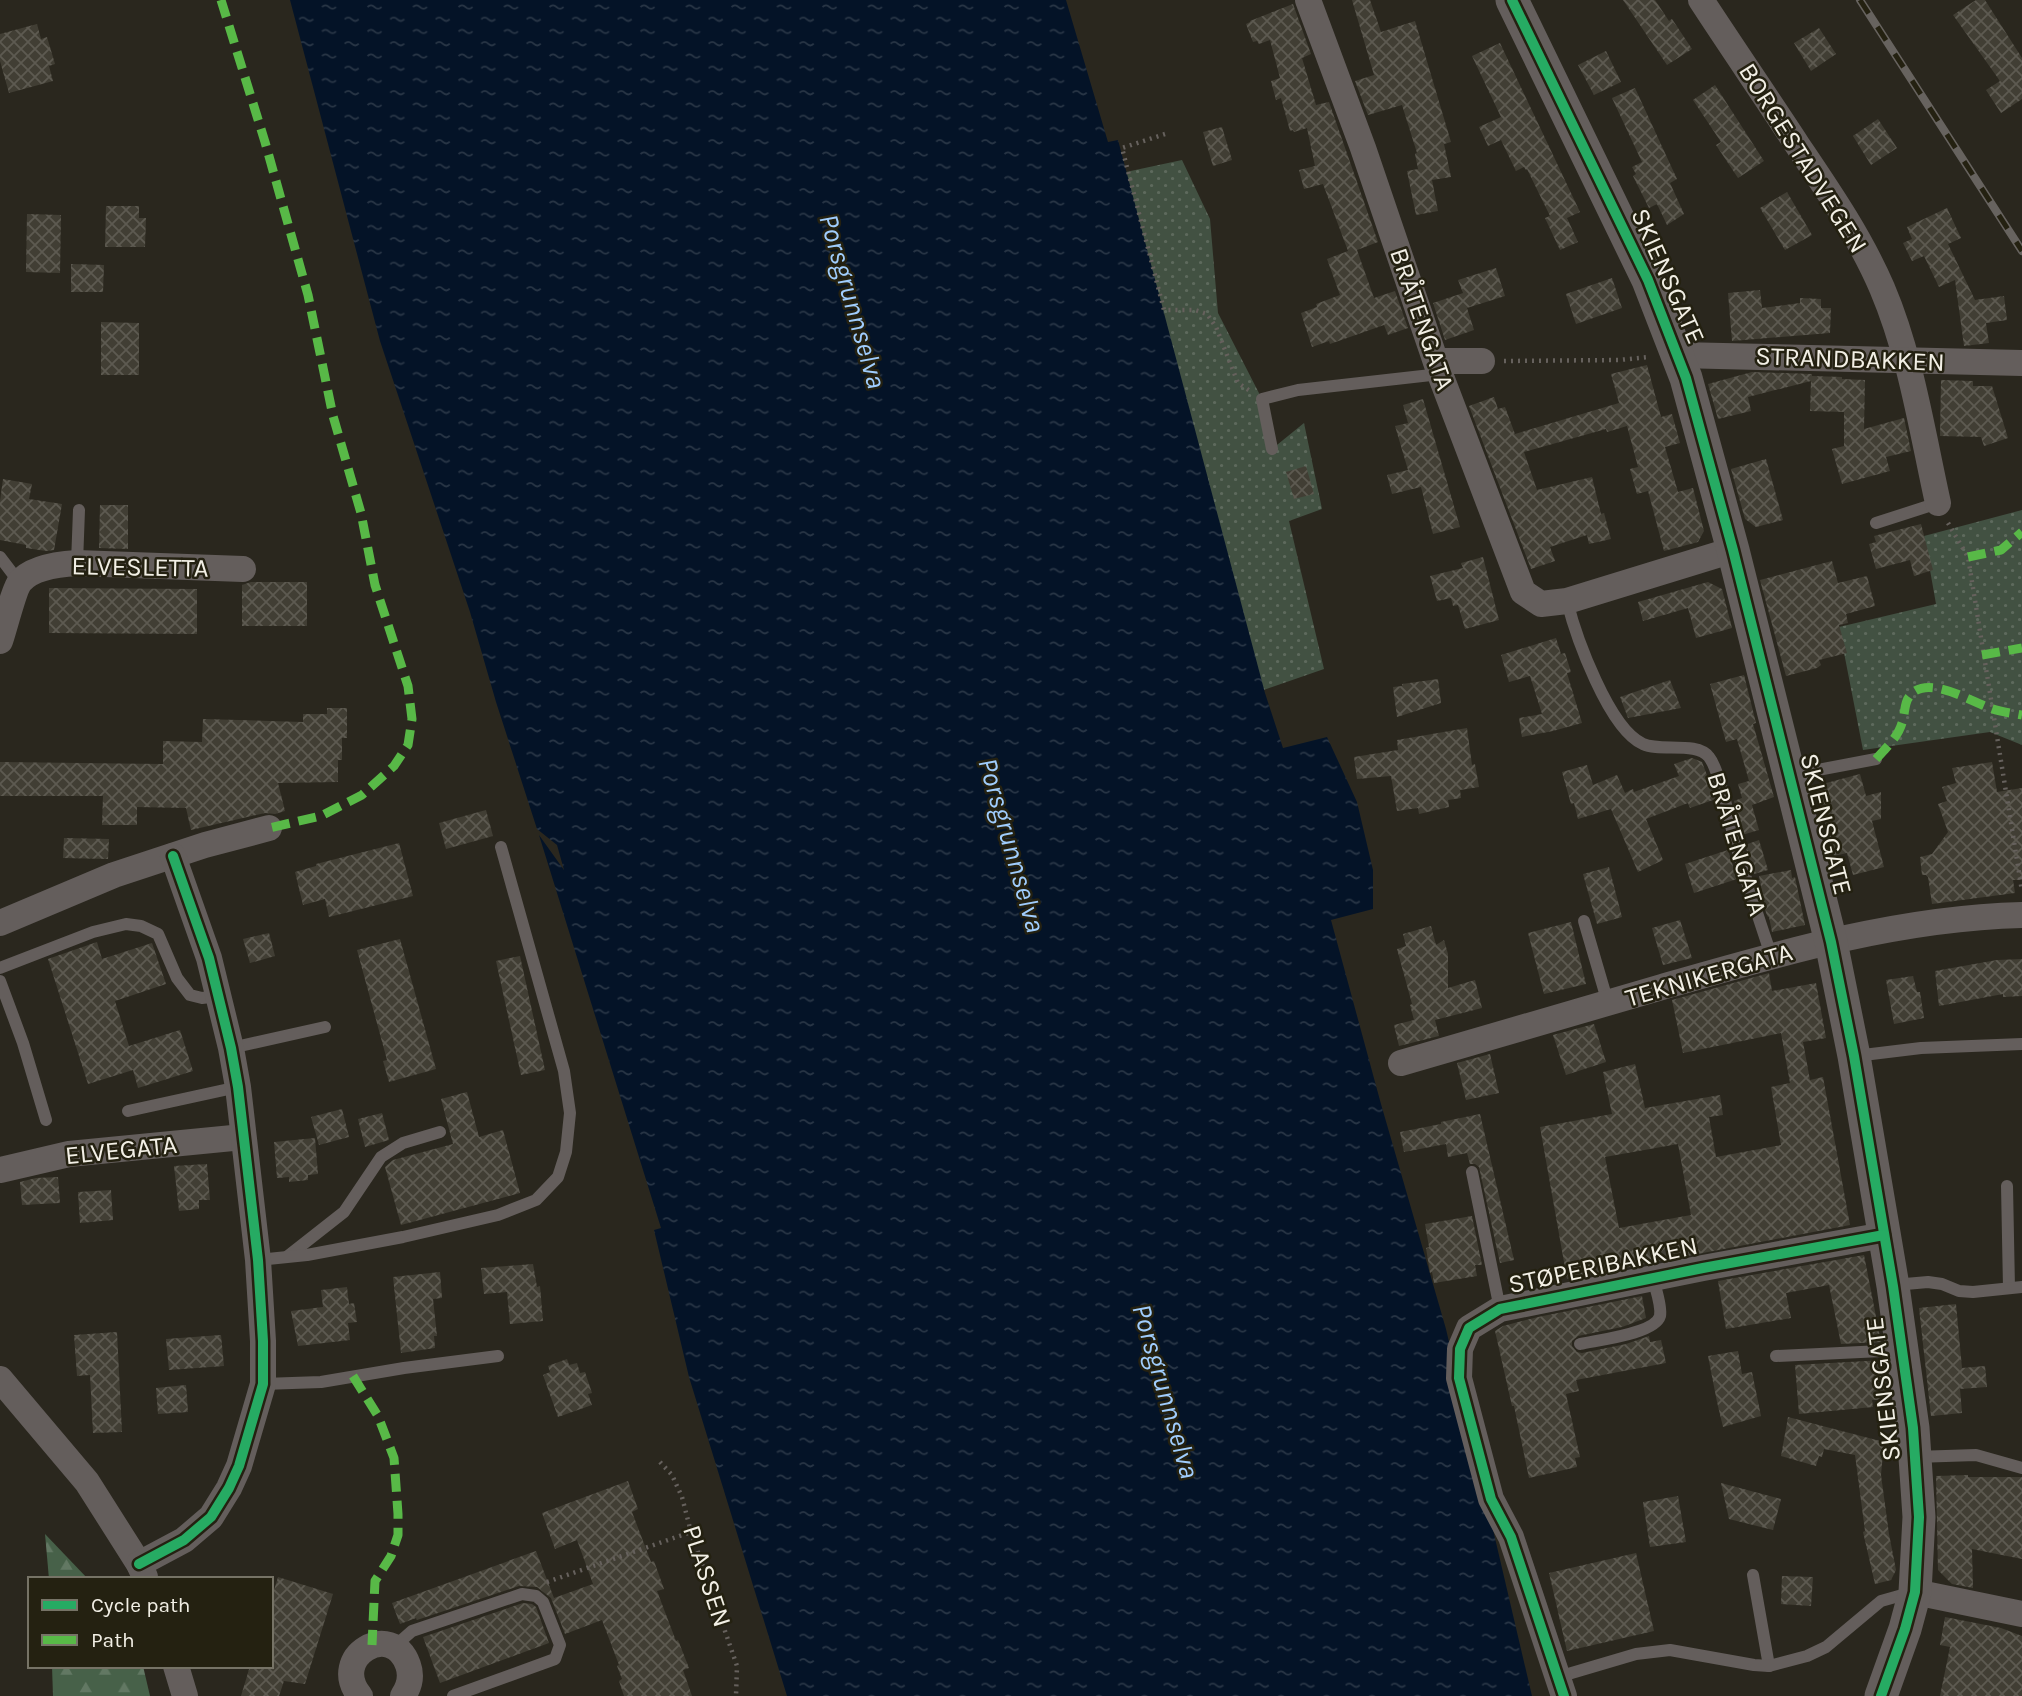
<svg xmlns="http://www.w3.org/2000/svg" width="2022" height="1696" font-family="Karla,sans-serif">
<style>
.forest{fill:url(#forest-firs)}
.park{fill:url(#park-dots)}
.water{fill:url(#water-ripples)}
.building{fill:url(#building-cross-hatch);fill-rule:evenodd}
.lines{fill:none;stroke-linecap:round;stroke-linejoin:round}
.path{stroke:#66615d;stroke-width:4.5;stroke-dasharray:2 5;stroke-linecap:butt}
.service{stroke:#645e5c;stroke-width:12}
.minor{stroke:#645e5c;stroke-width:26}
.tertiary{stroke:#645e5c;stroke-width:33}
.rail-casing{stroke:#67635f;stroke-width:8}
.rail{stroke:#242111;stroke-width:5;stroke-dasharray:16;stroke-linecap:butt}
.quiet{stroke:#58b947;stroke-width:9;stroke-dasharray:18 9;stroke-linecap:butt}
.cycleway-casing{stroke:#242111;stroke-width:15}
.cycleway{stroke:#26ab63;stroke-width:10}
.labels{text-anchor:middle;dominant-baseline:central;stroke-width:5;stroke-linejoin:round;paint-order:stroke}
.street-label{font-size:26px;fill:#f2efe5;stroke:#242111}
.water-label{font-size:28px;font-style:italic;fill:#a0cdfd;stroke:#242111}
</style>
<defs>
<pattern id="forest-firs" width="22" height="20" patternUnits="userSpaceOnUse" patternTransform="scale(1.75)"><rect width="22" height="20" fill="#476149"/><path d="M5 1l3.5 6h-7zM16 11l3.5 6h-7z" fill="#627863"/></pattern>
<pattern id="park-dots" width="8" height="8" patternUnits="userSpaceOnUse" patternTransform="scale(1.75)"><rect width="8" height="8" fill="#425142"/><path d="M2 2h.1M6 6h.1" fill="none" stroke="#5e6a5d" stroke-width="1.8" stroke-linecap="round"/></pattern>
<pattern id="water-ripples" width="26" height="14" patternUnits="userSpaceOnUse" patternTransform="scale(1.75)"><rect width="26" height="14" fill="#041327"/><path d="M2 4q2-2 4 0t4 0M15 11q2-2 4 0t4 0" fill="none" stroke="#293646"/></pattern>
<pattern id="building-cross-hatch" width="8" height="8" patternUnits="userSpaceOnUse" patternTransform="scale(1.75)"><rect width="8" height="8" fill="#413e34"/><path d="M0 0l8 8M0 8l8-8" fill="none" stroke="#5d5a51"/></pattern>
</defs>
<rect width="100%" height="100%" fill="#2a271e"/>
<g class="forest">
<path d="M45 1534 88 1579H49Z"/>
<path d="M52 1666H143L150 1696H53Z"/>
</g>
<g class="park">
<path d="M1182 160 1210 219 1218 313 1262 399 1272 449 1304 423 1322 509 1289 521 1324 669 1258 692 1112 175Z"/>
<path d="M2022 510V745L1990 732 1863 750 1839 627 1936 604 1924 536Z"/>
</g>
<path class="water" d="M290 0H1066L1108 142 1118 140 1265 693 1283 748 1327 737 1357 802 1373 870V909L1331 920 1381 1104 1446 1329 1532 1696H787L689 1377 654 1230 661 1228 539 835 564 870 557 845 537 829 496 702 470 612 380 341Z"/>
<g class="building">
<path d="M1352 0H1370L1381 32 1415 21 1451 142 1444 144 1451 177 1432 180 1438 211 1416 215 1407 171 1418 169 1415 154 1417 153 1402 105 1368 115 1355 81 1374 75Z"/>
<path d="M1623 0H1655L1669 21 1672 19 1692 49 1667 65Z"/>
<path d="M1976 0H1985L2022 58V99L2001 113 1986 90 2000 81 1953 15Z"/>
<path d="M1293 4 1311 54 1302 58 1316 105 1329 102 1378 242 1357 250 1374 298 1395 291 1408 328 1388 335 1384 325 1330 344 1329 341 1312 347 1301 313 1317 307 1316 304 1340 295 1327 259 1348 251 1323 184 1304 189 1299 170 1315 166 1307 128 1294 132 1293 130 1290 131 1281 98 1276 100 1271 81 1280 78 1270 40 1259 44 1257 41 1253 42 1246 24 1250 22V21Z"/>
<path d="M37 24 41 39 47 37 55 64 49 66 53 81 9 93 0 61V34Z"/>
<path d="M1819 28 1836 54 1811 71 1794 43Z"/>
<path d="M1500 43 1580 212 1567 218 1578 242 1560 250 1545 218 1550 216 1527 169 1526 170 1524 167 1516 171 1501 140 1488 146 1479 127 1501 117 1472 56Z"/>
<path d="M1606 51 1621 82 1594 95 1578 65Z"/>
<path d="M1715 85 1764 161 1738 178 1716 145 1721 142 1693 100Z"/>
<path d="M1635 88 1677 179 1670 183 1684 214 1667 225 1657 204 1649 208 1633 176 1636 174 1632 167 1642 162 1612 98Z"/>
<path d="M1878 119 1897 148 1871 165 1853 136Z"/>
<path d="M1222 127 1232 160 1213 166 1203 132Z"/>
<path d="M1787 192 1812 235 1785 250 1760 208Z"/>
<path d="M106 206H139V218H146L145 247H105Z"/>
<path d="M1947 208 1961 238 1948 244 1975 300 2004 296 2007 320 1986 323 1989 343 1964 346 1955 280 1939 287 1924 256 1912 261 1903 243 1912 239 1907 227Z"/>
<path d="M27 214 61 215 60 273 26 272Z"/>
<path d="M71 264 104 265 103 292H71Z"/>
<path d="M1496 268 1505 296 1467 308 1474 330 1445 340 1433 303 1463 293 1458 280Z"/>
<path d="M1612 278 1622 308 1576 324 1566 294Z"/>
<path d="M1760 290 1762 308 1800 303V298L1821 299V308H1831L1830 333 1732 341 1728 293Z"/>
<path d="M101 322 139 323V375H101Z"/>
<path d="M1647 365 1661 417 1672 414 1680 443 1665 447 1678 492 1693 488 1704 531 1698 542 1664 551 1648 491 1637 494 1630 469 1638 467 1627 426 1607 432 1606 429 1524 452 1537 490 1592 477 1601 514 1604 513 1611 539 1589 544 1587 535 1550 547 1555 561 1531 569 1469 406 1494 397 1498 409 1505 407 1515 434 1619 403 1611 374Z"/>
<path d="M1752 372 1812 374V376L1842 377V379L1865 380 1864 429 1904 418 1911 451 1886 457 1890 471 1842 484 1832 449 1844 446V412L1810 411 1811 381 1748 397 1751 411 1718 419 1708 384Z"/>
<path d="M1941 380 1973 381V386H1992L2008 438 1984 446 1981 437 1940 436Z"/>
<path d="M1423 399 1460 527 1433 534 1421 487 1392 494 1387 475 1408 470 1395 426 1408 423 1403 405Z"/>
<path d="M1766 459 1783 520 1756 527 1745 519 1731 469Z"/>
<path d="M1306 466 1314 494 1294 499 1286 472Z"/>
<path d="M3 479 32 484 29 499 62 504 54 550 46 551 26 548V545L0 540V501Z"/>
<path d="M100 505H128V549L99 548Z"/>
<path d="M1921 524 1933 570 1914 576 1910 560 1876 569 1869 544 1876 542 1874 536Z"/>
<path d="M1483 557 1499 620 1465 629 1458 605 1453 606 1451 598 1437 601 1430 576 1463 568 1461 563Z"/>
<path d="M1832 561 1838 583 1867 576 1875 606 1846 614 1848 623 1839 625 1847 653 1819 660 1821 665 1817 668 1786 676 1760 580Z"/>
<path d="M251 582H307V626H242V585Z"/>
<path d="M1708 582 1722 589 1732 628 1696 638 1688 608 1643 621 1638 602Z"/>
<path d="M49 588 197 589V634L49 633Z"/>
<path d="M1556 638 1561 654 1565 653 1571 672 1567 673 1582 723 1553 731 1522 737 1519 718 1542 714 1530 676 1509 682 1501 655Z"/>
<path d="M1744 675 1756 723 1753 724 1774 797 1752 805 1759 830 1742 835 1734 801 1742 798 1738 784 1749 781 1737 739 1726 742 1710 684Z"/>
<path d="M1438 679 1441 703 1397 717 1393 687 1402 686V684Z"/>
<path d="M1670 680 1681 708 1628 718 1620 697Z"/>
<path d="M327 708H347V738H342V760H338V782L278 783 285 811 275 814 265 813 191 830 186 808 137 807V825H102L103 796H0V762L163 764V741L202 742 203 719 303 722V714H327Z"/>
<path d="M1467 728 1472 765 1475 764 1479 787 1460 790 1461 798 1448 800 1449 807 1419 814 1418 808 1397 811 1391 776 1357 779 1354 757 1398 750 1397 740Z"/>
<path d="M1692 758 1702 762 1716 799 1690 808 1688 803 1646 819 1663 860 1638 872 1611 809 1578 819 1574 803 1571 804 1562 772 1587 765 1593 785 1617 775 1625 793 1633 789 1634 792 1679 776 1674 764Z"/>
<path d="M1992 762 1997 792 2022 788V880H2013L2015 893 1932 904 1928 877 1926 875H1922L1920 857 1932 854 1948 832 1938 804 1947 801 1942 787 1956 783 1952 768Z"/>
<path d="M1860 774 1866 796 1881 792V819L1872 821 1884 867 1853 875 1847 853 1834 856 1815 786Z"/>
<path d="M486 810 493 836 446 849 439 823Z"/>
<path d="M64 838 109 839 108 859 63 858Z"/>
<path d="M1759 840 1768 870 1754 874 1745 845Z"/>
<path d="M399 843 413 896 329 917 325 899 303 905 295 872 316 866V864Z"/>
<path d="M1728 850 1737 879 1694 893 1685 864Z"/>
<path d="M1609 867 1622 917 1597 924 1583 874Z"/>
<path d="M1791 870 1792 878 1795 877 1805 925 1772 932 1769 917H1768L1766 913 1759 876Z"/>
<path d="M1680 920 1692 958 1663 965 1652 928Z"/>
<path d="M1571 922 1586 984 1544 994 1528 933Z"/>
<path d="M1431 926 1436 945 1444 940 1448 954V988L1475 980 1482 1008 1435 1020 1439 1036 1399 1046 1394 1025 1414 1020 1410 1005 1412 1004 1397 949 1406 946 1403 934Z"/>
<path d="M269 933 275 956 250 963 243 939Z"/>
<path d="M400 939 436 1069 389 1082 383 1061 387 1060 357 950Z"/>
<path d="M97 942 102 959 152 943 166 984 115 1001 129 1046 180 1030 193 1071 138 1088 133 1070 88 1084 48 959Z"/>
<path d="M520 956 545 1070 521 1075 496 961Z"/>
<path d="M2022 959V996L2003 997V994L1939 1006 1935 971 1997 960Z"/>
<path d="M1769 973 1772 991 1816 983 1826 1038 1803 1042 1810 1080 1823 1077 1850 1225 1567 1279 1540 1127 1612 1114 1603 1072 1635 1064 1645 1108 1720 1095 1723 1115 1709 1117 1716 1157 1781 1145 1771 1087 1790 1083 1781 1033 1683 1053 1672 1000ZM1678 1144 1691 1215 1619 1228 1605 1157Z"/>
<path d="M1913 976 1917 992H1920L1924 1018 1894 1024 1886 980Z"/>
<path d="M1594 1024 1606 1062 1566 1075 1553 1035Z"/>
<path d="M1490 1054 1499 1093 1466 1100 1457 1063Z"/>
<path d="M467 1092 479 1137 503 1130 520 1193 401 1225 385 1167 393 1160 453 1144 441 1099Z"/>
<path d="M342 1109 349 1137 319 1145 311 1117Z"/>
<path d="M382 1113 389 1140 365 1147 358 1119Z"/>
<path d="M1480 1114 1514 1260 1500 1263 1479 1167 1475 1164H1470L1467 1153 1448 1157 1446 1144 1404 1152 1400 1132 1441 1124V1122Z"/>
<path d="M315 1138 318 1174 308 1175V1180L289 1182V1177L277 1178 274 1142Z"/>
<path d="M207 1164 210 1200H199V1209L179 1211 174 1166Z"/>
<path d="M58 1177 60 1203 22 1205 20 1182 36 1178Z"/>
<path d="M111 1190 113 1220 80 1223 78 1192Z"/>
<path d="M1472 1216 1482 1265H1475L1477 1276 1434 1283 1432 1272 1430 1273 1426 1248 1429 1247 1425 1224Z"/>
<path d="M1864 1255 1881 1342 1841 1344 1829 1285 1786 1293 1791 1318 1726 1329 1718 1281Z"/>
<path d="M533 1264 537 1287 540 1286 543 1321 510 1324 507 1292 484 1294 481 1268Z"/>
<path d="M440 1272 442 1298 433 1299 437 1336H434L435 1348 401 1353 393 1277Z"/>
<path d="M347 1287 349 1304 354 1303 357 1322 348 1323 350 1340 298 1346 291 1311 323 1307 321 1290Z"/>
<path d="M1642 1296 1646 1318 1622 1327 1578 1336 1572 1341V1346L1577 1352 1582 1353 1626 1344 1649 1336 1650 1342 1661 1340 1666 1363 1576 1380 1579 1391 1566 1394 1580 1457 1575 1458 1577 1467 1529 1478 1514 1406H1512L1495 1331 1503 1326 1538 1317Z"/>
<path d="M1956 1304 1962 1368 1985 1366 1987 1387 1960 1389 1962 1413 1931 1416 1919 1308Z"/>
<path d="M117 1332 122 1432 93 1433 90 1375 77 1376 74 1335Z"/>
<path d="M221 1335 224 1366 169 1370 166 1339Z"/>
<path d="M1738 1351 1742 1374 1752 1372 1761 1416 1723 1427 1717 1402 1708 1356Z"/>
<path d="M567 1359 569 1365 577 1363 580 1373 585 1372 592 1393 588 1394 592 1405 558 1417 543 1375 550 1372 548 1366Z"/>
<path d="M1884 1360 1888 1399 1872 1400 1873 1407 1799 1414 1795 1365Z"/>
<path d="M186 1385 188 1412 158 1414 156 1388Z"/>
<path d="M1788 1417 1884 1442 1881 1475 1889 1534 1896 1570 1891 1580 1875 1584 1863 1532 1865 1531 1855 1455 1824 1449 1822 1457 1819 1456 1816 1466 1781 1456Z"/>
<path d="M1968 1475V1477H2022V1559L1972 1549 1973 1588 1952 1584 1938 1570 1936 1476Z"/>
<path d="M628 1481 638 1509 632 1512 651 1562 654 1561 664 1589 657 1591 676 1641 678 1640 689 1668 683 1670 692 1696H624L619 1681 622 1679 617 1666 619 1665 602 1620 565 1634 551 1598 537 1587 519 1586 417 1620 416 1618 400 1624 392 1603 536 1551 554 1598 593 1584 577 1540 555 1549 542 1513Z"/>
<path d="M1721 1483 1781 1499 1773 1530 1729 1519Z"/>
<path d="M1678 1496 1686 1542 1650 1547 1643 1502Z"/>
<path d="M1636 1553 1654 1631 1567 1651 1549 1573Z"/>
<path d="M1782 1576 1813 1577 1811 1606 1781 1604Z"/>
<path d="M278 1577 333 1594 305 1684 284 1681 279 1696H241L250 1666H271V1600Z"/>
<path d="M523 1603 532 1604 536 1607 549 1643 440 1683 423 1637Z"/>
<path d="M1945 1617 2001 1628 2022 1636V1696H1940L1950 1647 1940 1645Z"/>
</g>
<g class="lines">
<g class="path">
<path d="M1165 134 1122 148 1164 310H1195L1207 314 1216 327 1238 383 1250 391"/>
<path d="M1504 361 1619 360 1649 357"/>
<path d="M1948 523 1968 557 2022 891"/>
<path d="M660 1462 672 1475 682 1497 691 1532 737 1666 736 1696"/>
<path d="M547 1582 691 1532"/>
</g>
<g class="service">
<path d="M1272 449 1262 399 1298 390 1440 374"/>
<path d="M1876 523 1938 503"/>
<path d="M0 557 19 582"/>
<path d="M77 563 79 510"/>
<path d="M1567 601C1576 637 1609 729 1643 744 1660 752 1697 741 1709 757 1720 771 1729 819 1734 838 1745 878 1758 916 1771 955"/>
<path d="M1791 775 1876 759"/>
<path d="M1584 921 1608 1003"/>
<path d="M0 968 93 932 126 924 141 926 158 934 177 978 190 995 202 998 218 996"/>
<path d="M0 981 23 1043 46 1120"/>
<path d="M231 1048 325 1027"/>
<path d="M1855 1056 1921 1048 2022 1044"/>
<path d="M128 1111 238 1087"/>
<path d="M1472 1172 1500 1309"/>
<path d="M2007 1186 2009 1288"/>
<path d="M288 1256 344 1212 381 1157 403 1143 440 1132"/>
<path d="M258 1260 307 1255 403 1237 498 1215 536 1200 558 1177 566 1152 570 1113 564 1071 501 847"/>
<path d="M1894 1285 1928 1282 1942 1284 1959 1291 1973 1292 2022 1287"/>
<path d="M1580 1344C1597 1340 1655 1334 1660 1316 1662 1305 1655 1288 1653 1278"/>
<path d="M1776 1356 1902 1350"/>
<path d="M263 1384 321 1382 404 1368 498 1356"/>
<path d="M1915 1457 1976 1455 2022 1468"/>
<path d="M1753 1575 1769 1666"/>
<path d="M395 1646 412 1631 522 1594 536 1596 543 1602 560 1645 555 1659 453 1696"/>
<path d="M1558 1677 1636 1654 1670 1650 1754 1665 1769 1666 1807 1656 1826 1647 1881 1601 1913 1592"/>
</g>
<g class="minor">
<path d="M1308 0 1363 148 1440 374 1523 592 1541 604 1567 601 1733 550"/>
<path d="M1701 0C1733 49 1766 97 1798 146 1829 192 1860 237 1882 288 1911 356 1922 431 1938 503"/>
<path d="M1678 355 2022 363"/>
<path d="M1436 361H1482"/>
<path d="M0 641C4 630 14 589 20 582 32 567 60 564 77 563L243 569"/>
<path d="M0 923 114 875 205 845 269 828"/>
<path d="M1401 1063C1488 1038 1575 1013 1662 987 1780 953 1899 918 2022 915"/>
<path d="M0 1170 69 1154 243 1137"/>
<path d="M0 1379 87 1482 139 1564 145 1577"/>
<path d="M139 1564 184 1540 211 1517 229 1488 239 1466 263 1384V1341L258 1260 238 1087 231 1048 209 958 173 856"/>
<path d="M1915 1592 2022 1614"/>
<path d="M176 1666 185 1696"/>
<path d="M360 1696C328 1657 392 1619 408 1665 412 1676 409 1687 403 1696"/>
<path d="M1564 1696 1511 1537 1491 1499 1459 1378 1460 1349 1469 1328 1500 1309 1703 1268 1884 1235"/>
</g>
<path class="tertiary" d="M1512 0 1648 280 1686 378 1733 550 1831 942 1854 1056 1893 1286 1913 1428 1919 1517 1915 1592 1905 1629 1881 1696"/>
<g class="rail-casing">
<path id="rail" d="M1860 0 2022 251"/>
</g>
<use href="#rail" class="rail"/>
<g class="quiet">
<path d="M221 0 265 142 308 295 333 416 361 513 375 585 408 686 412 719 408 745 394 766 362 795 321 816 269 828"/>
<path d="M1968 557 2001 550 2022 532"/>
<path d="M1982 655 2022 648"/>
<path d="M1876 759C1886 748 1898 737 1902 723 1905 715 1904 703 1909 697 1925 673 1970 701 1990 708 2000 712 2011 713 2022 715"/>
<path d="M353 1376 378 1416 394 1458 398 1514V1535L391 1556 375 1581 372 1645"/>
</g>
<g class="cycleway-casing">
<g id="cycleway">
<path d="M1512 0 1648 280 1686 378 1733 550 1831 942 1854 1056 1893 1286 1913 1428 1919 1517 1915 1592 1905 1629 1881 1696"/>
<path d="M139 1564 184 1540 211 1517 229 1488 239 1466 263 1384V1341L258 1260 238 1087 231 1048 209 958 173 856"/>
<path d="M1564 1696 1511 1537 1491 1499 1459 1378 1460 1349 1469 1328 1500 1309 1703 1268 1884 1235"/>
</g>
</g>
<use href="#cycleway" class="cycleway"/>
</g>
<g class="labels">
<g class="street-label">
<text transform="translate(1803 158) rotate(58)">BORGESTADVEGEN</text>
<text transform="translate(1668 276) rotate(66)">SKIENSGATE</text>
<text transform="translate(1422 319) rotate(71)">BRÅTENGATA</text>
<text transform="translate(1850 359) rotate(2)">STRANDBAKKEN</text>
<text transform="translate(140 567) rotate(1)">ELVESLETTA</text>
<text transform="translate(1826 824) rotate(76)">SKIENSGATE</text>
<text transform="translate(1737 844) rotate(73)">BRÅTENGATA</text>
<text transform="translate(1709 975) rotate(-16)">TEKNIKERGATA</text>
<text transform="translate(121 1150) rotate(-6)">ELVEGATA</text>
<text transform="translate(1603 1265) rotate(-12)">STØPERIBAKKEN</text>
<text transform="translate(1883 1389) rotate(-97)">SKIENSGATE</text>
<text transform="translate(707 1576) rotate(72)">PLASSEN</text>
</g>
<g class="water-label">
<text transform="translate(853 301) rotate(74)">Porsgrunnselva</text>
<text transform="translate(1012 845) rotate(74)">Porsgrunnselva</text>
<text transform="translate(1166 1391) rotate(74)">Porsgrunnselva</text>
</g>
</g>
<rect x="28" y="1577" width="245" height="91" fill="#242111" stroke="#767366" stroke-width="2"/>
<rect x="42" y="1600" width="35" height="10" fill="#26ab63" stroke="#767366" stroke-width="2"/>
<text x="91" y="1612" font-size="21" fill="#f2efe5">Cycle path</text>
<rect x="42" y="1635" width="35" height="10" fill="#58b947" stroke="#767366" stroke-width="2"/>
<text x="91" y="1647" font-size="21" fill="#f2efe5">Path</text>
</svg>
